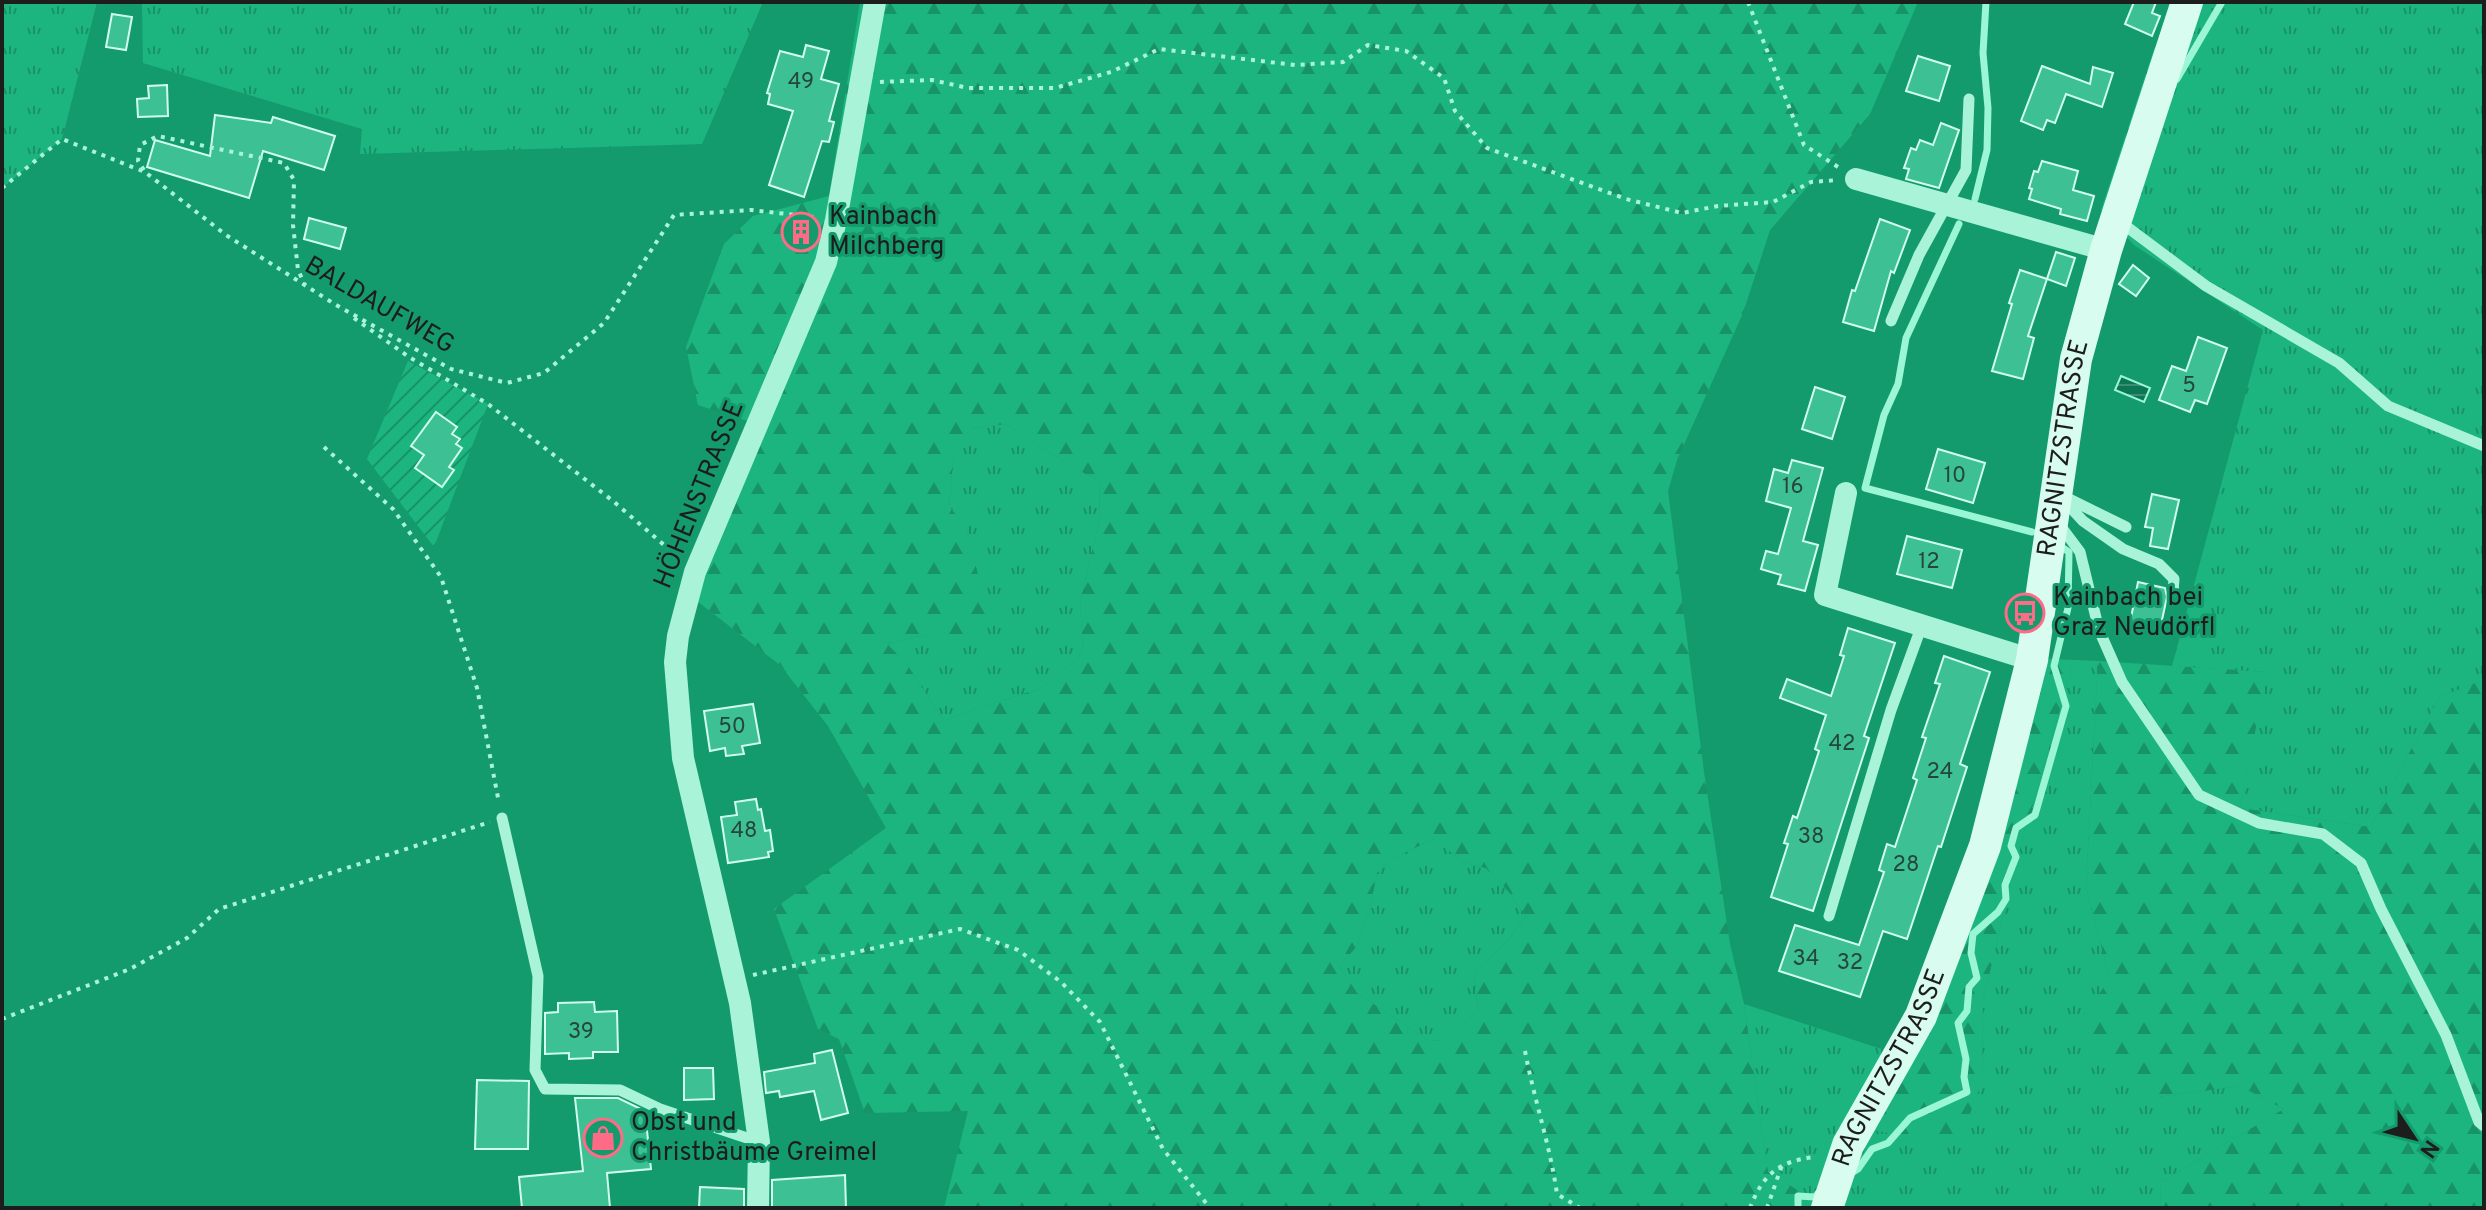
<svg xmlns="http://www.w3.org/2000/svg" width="2486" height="1210" font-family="Overpass,sans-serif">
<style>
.grass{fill:url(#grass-tufts)}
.forest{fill:url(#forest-firs);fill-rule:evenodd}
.garden{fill:url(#garden-furrows)}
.water{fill:url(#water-rules);stroke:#9bf6d5;stroke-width:2}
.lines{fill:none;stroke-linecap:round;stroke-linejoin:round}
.stream{stroke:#9bf6d5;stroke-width:7}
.building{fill:#3dc194;stroke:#d1fded;stroke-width:2}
.path{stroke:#a9f3d9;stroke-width:4;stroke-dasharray:4 6;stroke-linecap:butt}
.lane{stroke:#a9f3d9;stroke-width:11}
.street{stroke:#a9f3d9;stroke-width:22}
.secondary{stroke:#d8fdf0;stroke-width:32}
.labels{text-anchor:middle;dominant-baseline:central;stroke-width:6;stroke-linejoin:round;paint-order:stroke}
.number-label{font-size:22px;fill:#25463b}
.poi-label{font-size:26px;fill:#1d1d1d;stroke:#149b6d;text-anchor:start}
.street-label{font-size:26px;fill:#1d1d1d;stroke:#149b6d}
</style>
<defs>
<pattern id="grass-tufts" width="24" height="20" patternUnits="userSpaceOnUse" patternTransform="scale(2)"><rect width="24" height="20" fill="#1cb57f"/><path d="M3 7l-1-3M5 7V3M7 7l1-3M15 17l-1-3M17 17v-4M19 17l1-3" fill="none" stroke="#189367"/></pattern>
<pattern id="forest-firs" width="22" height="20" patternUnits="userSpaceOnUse" patternTransform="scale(2)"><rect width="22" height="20" fill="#1cb57f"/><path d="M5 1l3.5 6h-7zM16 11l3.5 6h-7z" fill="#189367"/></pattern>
<pattern id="garden-furrows" width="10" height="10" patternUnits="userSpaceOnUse" patternTransform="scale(2)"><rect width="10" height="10" fill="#1cb57f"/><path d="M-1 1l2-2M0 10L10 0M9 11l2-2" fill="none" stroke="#189367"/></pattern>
<pattern id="water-rules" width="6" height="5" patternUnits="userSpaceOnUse" patternTransform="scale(2)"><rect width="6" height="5" fill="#0c7754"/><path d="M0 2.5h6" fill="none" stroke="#408b73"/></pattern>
</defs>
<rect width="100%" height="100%" fill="#149b6d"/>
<g class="grass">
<path d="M2 2H97L62 139 2 188Z"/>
<path d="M142 2H763L702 144 360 154 362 129 143 63Z"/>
<path d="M2190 2H2484V680L2439 697 2370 827 2240 808 2266 672 2172 666 2263 330 2134 245 2101 210 2154 49Z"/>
<path d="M1005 424 1074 468 1099 480 1100 517 1080 603 1083 650 1075 661 1041 689 982 706 944 721 906 663 887 644 919 636 961 639 974 563 967 529 949 507 954 451 971 428Z"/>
<path d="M2074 660 2098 661 2086 887 2110 979 2157 1097 2240 1086 2284 1109 2161 1182 2160 1208H1813L1815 1200 1768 1173 1744 1004 1982 1082 1983 1001 2012 877Z"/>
<path d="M1433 839 1465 863 1486 868 1509 892 1526 917 1507 941 1474 973 1478 1011 1442 1041 1428 1040 1357 993 1339 966 1357 946 1369 912 1377 873 1392 859Z"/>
</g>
<g class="forest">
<path d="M860 2H1918L1870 114 1770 230 1743 313 1677 460 1668 491 1704 772 1730 944 1744 1004 1768 1172 1815 1201 1813 1208H944L968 1111 865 1113 839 1039 818 1029 774 909 886 828 828 726 780 665 680 588 757 424 698 405 686 347 724 244 753 216 829 196ZM1005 424 1074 468 1099 480 1100 517 1080 603 1083 650 1075 661 1041 689 982 706 944 721 906 663 887 644 919 636 961 640 985 624 986 608 967 529 949 506 954 452 971 428ZM1433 839 1465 863 1486 868 1509 892 1526 917 1507 941 1474 973 1478 1011 1442 1041 1428 1040 1357 993 1339 966 1357 946 1369 912 1377 873 1392 859Z"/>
<path d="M2021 658 2074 660 2012 877 1983 1001 1982 1082 1958 1146 1846 1125 1889 1053 1983 822Z"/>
<path d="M2098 661 2267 672 2240 808 2370 827 2439 697 2484 680V1208H2160L2161 1182 2284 1109 2240 1086 2157 1097 2079 1021 2110 979 2086 887Z"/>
</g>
<path class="garden" d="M408 361 488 404 434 547 367 459Z"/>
<path class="water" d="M2121 376 2150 388 2144 402 2115 390Z"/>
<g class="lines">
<g class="stream">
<path d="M2177 79 2222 2"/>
<path d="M1975 199 1987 150 1988 108 1983 53 1986 2"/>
<path d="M1959 224 1906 338 1898 384 1884 415 1865 488 2032 532"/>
<path d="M1853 1172 1858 1169 1872 1149 1888 1143 1910 1118 1967 1092 1964 1077 1966 1059 1958 1023 1967 1011 1969 987 1977 978 1971 953 1973 934 1998 912 2006 899 2005 885 2016 857 2011 846 2016 828 2035 815 2066 706 2054 666 2068 608 2069 552 2063 548"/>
<path d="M1798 1208V1196L1815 1197 1818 1193"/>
</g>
</g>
<g class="building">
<path d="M2134 2H2156L2152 13 2160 16 2152 36 2125 24Z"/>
<path d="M112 14 132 17 126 50 106 47Z"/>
<path d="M806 45 829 51 821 79 839 84 829 121 834 122 829 142 822 141 804 197 769 185 793 111 768 104 770 94 767 93 780 51 803 57Z"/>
<path d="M1918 56 1950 66 1939 101 1906 91Z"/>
<path d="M2042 66 2090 84 2093 67 2113 73 2102 107 2066 94 2055 123 2047 120 2043 130 2021 121Z"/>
<path d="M167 85 168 116 138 117 137 99 149 98 148 86Z"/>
<path d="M215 115 271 123 273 117 335 136 324 170 263 151 249 198 147 167 155 140 210 156Z"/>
<path d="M1941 123 1959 130 1939 188 1906 179 1909 169 1904 168 1911 148 1916 150 1920 140 1933 145Z"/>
<path d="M2042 161 2078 171 2073 190 2094 196 2087 221 2060 214 2061 209 2029 199 2032 189 2029 188 2034 171 2038 172Z"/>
<path d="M309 218 346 228 340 249 304 239Z"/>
<path d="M1880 219 1910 230 1894 273 1891 271 1874 331 1843 322 1852 290 1855 291Z"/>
<path d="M2056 252 2075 258 2066 286 2047 279Z"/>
<path d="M2133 265 2149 278 2136 296 2119 284Z"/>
<path d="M2020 270 2047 279 2028 336 2034 338 2023 379 1992 371 2012 304 2009 303Z"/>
<path d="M2198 337 2227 348 2207 404 2195 400 2190 412 2159 400 2172 366 2186 371Z"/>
<path d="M1815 387 1845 397 1832 439 1802 429Z"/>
<path d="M436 412 457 427 452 434 460 439 456 444 462 448 449 467 454 470 442 487 415 468 424 455 411 446Z"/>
<path d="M1938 449 1985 463 1973 503 1926 489Z"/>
<path d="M1792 460 1823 468 1803 541 1818 545 1805 591 1778 584 1781 575 1761 569 1766 551 1778 554 1791 508 1766 501 1774 469 1788 473Z"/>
<path d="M2152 494 2179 500 2168 549 2150 546 2153 528 2145 527Z"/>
<path d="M1907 536 1962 550 1952 588 1897 574Z"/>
<path d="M2138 582 2165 588 2167 597 2160 629 2130 623Z"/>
<path d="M1848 628 1895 643 1864 736 1869 738 1813 911 1771 897 1788 844 1784 843 1793 816 1797 818 1819 751 1815 749 1826 715 1780 698 1787 679 1831 696 1844 656 1840 655Z"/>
<path d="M1944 656 1990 672 1960 764 1967 767 1941 847 1938 846 1907 939 1883 931 1860 997 1779 971 1795 925 1859 945 1884 872 1879 870 1887 844 1895 847 1917 780 1913 778 1926 738 1922 737 1940 684 1935 683Z"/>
<path d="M753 704 760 743 742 746 744 754 726 756 725 748 710 751 704 711Z"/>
<path d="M756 799 758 810 761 809 765 831 770 830 773 851 768 852 769 857 728 863 721 817 737 815 735 802Z"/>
<path d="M594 1002 595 1012 617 1011 618 1052H593V1058L569 1059V1053L545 1054V1013L558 1012V1003Z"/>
<path d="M832 1050 848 1113 821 1120 814 1091 780 1097 779 1091 766 1093 764 1072 815 1063 814 1054Z"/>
<path d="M684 1068H713L714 1099 684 1100Z"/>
<path d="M477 1080 529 1081 528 1149H475Z"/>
<path d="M575 1098H618L645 1111 651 1169 607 1173 610 1208H522L519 1177 583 1171Z"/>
<path d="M845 1175 846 1208H772V1180Z"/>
<path d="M700 1187 744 1189V1208H699Z"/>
</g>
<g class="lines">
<g class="path">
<path d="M1748 2 1804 145 1838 167"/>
<path d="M880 82 932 80 968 88H1055L1111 72 1159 49 1295 65 1343 62 1368 45 1406 51 1444 78 1455 111 1487 148 1626 199 1682 213 1718 206 1773 202 1811 182 1838 180"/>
<path d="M144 170 138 161 140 145 158 136 284 163 294 180 293 225 298 270 305 285"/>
<path d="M2 188 62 139 145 172 226 235 336 305 451 369 507 383 544 373 604 323 674 215 751 210 814 217"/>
<path d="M354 318 409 357 488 404 613 501 678 557"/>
<path d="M324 447 393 509 441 577 477 688 499 803"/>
<path d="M753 975 960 929 1018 950 1061 982 1100 1022 1163 1149 1210 1208"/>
<path d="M2 1019 130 969 187 938 219 909 490 822"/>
<path d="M1525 1051C1534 1099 1550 1145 1557 1194L1580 1208"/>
<path d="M1750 1208C1763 1174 1779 1161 1815 1157"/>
<path d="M1767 1208 1782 1165"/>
</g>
<g class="lane">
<path d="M2119 221 2206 286 2339 363 2388 406 2484 446"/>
<path d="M1891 321 1919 255 1966 170 1969 99"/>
<path d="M2059 524 2080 552 2099 630 2122 682 2199 795 2259 823 2323 834 2361 863 2381 909 2446 1035 2479 1122 2484 1126"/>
<path d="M2126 527 2057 493 2083 521 2123 549 2159 564 2174 579 2173 592"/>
<path d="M502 818 538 976 535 1070 545 1089 620 1090 660 1109 759 1142"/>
<path d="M1829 916 1891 710 1922 625"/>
</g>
<g class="street">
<path d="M1856 179 2106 250"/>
<path d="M1846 493 1825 595 2032 660"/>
<path d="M758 1208 759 1142 740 1003 683 758 675 662 678 636 695 572 826 262 836 220 875 2"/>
</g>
<path class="secondary" id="s1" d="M1827 1208 1848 1145 1921 1016 1985 846 2032 660 2076 359 2106 250 2187 2"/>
</g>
<defs>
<g id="building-ring" transform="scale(2)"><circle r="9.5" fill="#149b6d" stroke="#ff6b87" stroke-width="1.5"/><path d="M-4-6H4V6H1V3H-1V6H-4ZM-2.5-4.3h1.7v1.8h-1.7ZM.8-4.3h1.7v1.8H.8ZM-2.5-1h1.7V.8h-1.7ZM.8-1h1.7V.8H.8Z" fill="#ff6b87"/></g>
<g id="bus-ring" transform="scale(2)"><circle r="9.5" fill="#149b6d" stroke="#ff6b87" stroke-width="1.5"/><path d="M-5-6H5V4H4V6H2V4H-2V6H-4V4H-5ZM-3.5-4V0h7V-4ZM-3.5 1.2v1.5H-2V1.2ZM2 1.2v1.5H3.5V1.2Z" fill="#ff6b87"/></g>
<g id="shop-ring" transform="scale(2)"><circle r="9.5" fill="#149b6d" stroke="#ff6b87" stroke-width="1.5"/><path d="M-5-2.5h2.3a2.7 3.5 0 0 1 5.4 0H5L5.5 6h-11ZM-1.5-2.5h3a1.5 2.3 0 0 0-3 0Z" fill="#ff6b87"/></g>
</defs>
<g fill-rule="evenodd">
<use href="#building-ring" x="801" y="232"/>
<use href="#bus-ring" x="2025" y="613"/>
<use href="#shop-ring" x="603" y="1138"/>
</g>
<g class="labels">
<g class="number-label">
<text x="801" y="82">49</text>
<text x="2189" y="386">5</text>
<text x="1955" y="476">10</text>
<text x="1793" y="487">16</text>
<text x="1929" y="562">12</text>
<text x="732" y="727">50</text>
<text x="1842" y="744">42</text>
<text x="1940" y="772">24</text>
<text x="744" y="831">48</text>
<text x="1811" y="837">38</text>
<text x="1906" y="865">28</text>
<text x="1806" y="959">34</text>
<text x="1850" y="963">32</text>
<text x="581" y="1032">39</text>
</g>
<g class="poi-label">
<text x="829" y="217">Kainbach<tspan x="829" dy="30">Milchberg</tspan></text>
<text x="2053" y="598">Kainbach bei<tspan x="2053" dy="30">Graz Neudörfl</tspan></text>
<text x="631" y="1123">Obst und<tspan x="631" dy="30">Christbäume Greimel</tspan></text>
</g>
<g class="street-label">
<text transform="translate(379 306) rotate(30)">BALDAUFWEG</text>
<text stroke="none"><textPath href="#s1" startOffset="802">RAGNITZSTRASSE</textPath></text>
<text transform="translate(700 495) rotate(-68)">HÖHENSTRASSE</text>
<text stroke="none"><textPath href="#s1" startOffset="154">RAGNITZSTRASSE</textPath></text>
</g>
</g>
<rect width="2486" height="1210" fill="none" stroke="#1d1d1d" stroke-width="8"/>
<g transform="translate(2414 1138) rotate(125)" stroke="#149b6d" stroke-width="6" paint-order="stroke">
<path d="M0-6L14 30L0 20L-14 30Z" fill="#1d1d1d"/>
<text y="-12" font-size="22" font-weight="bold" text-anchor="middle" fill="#1d1d1d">N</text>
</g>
</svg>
